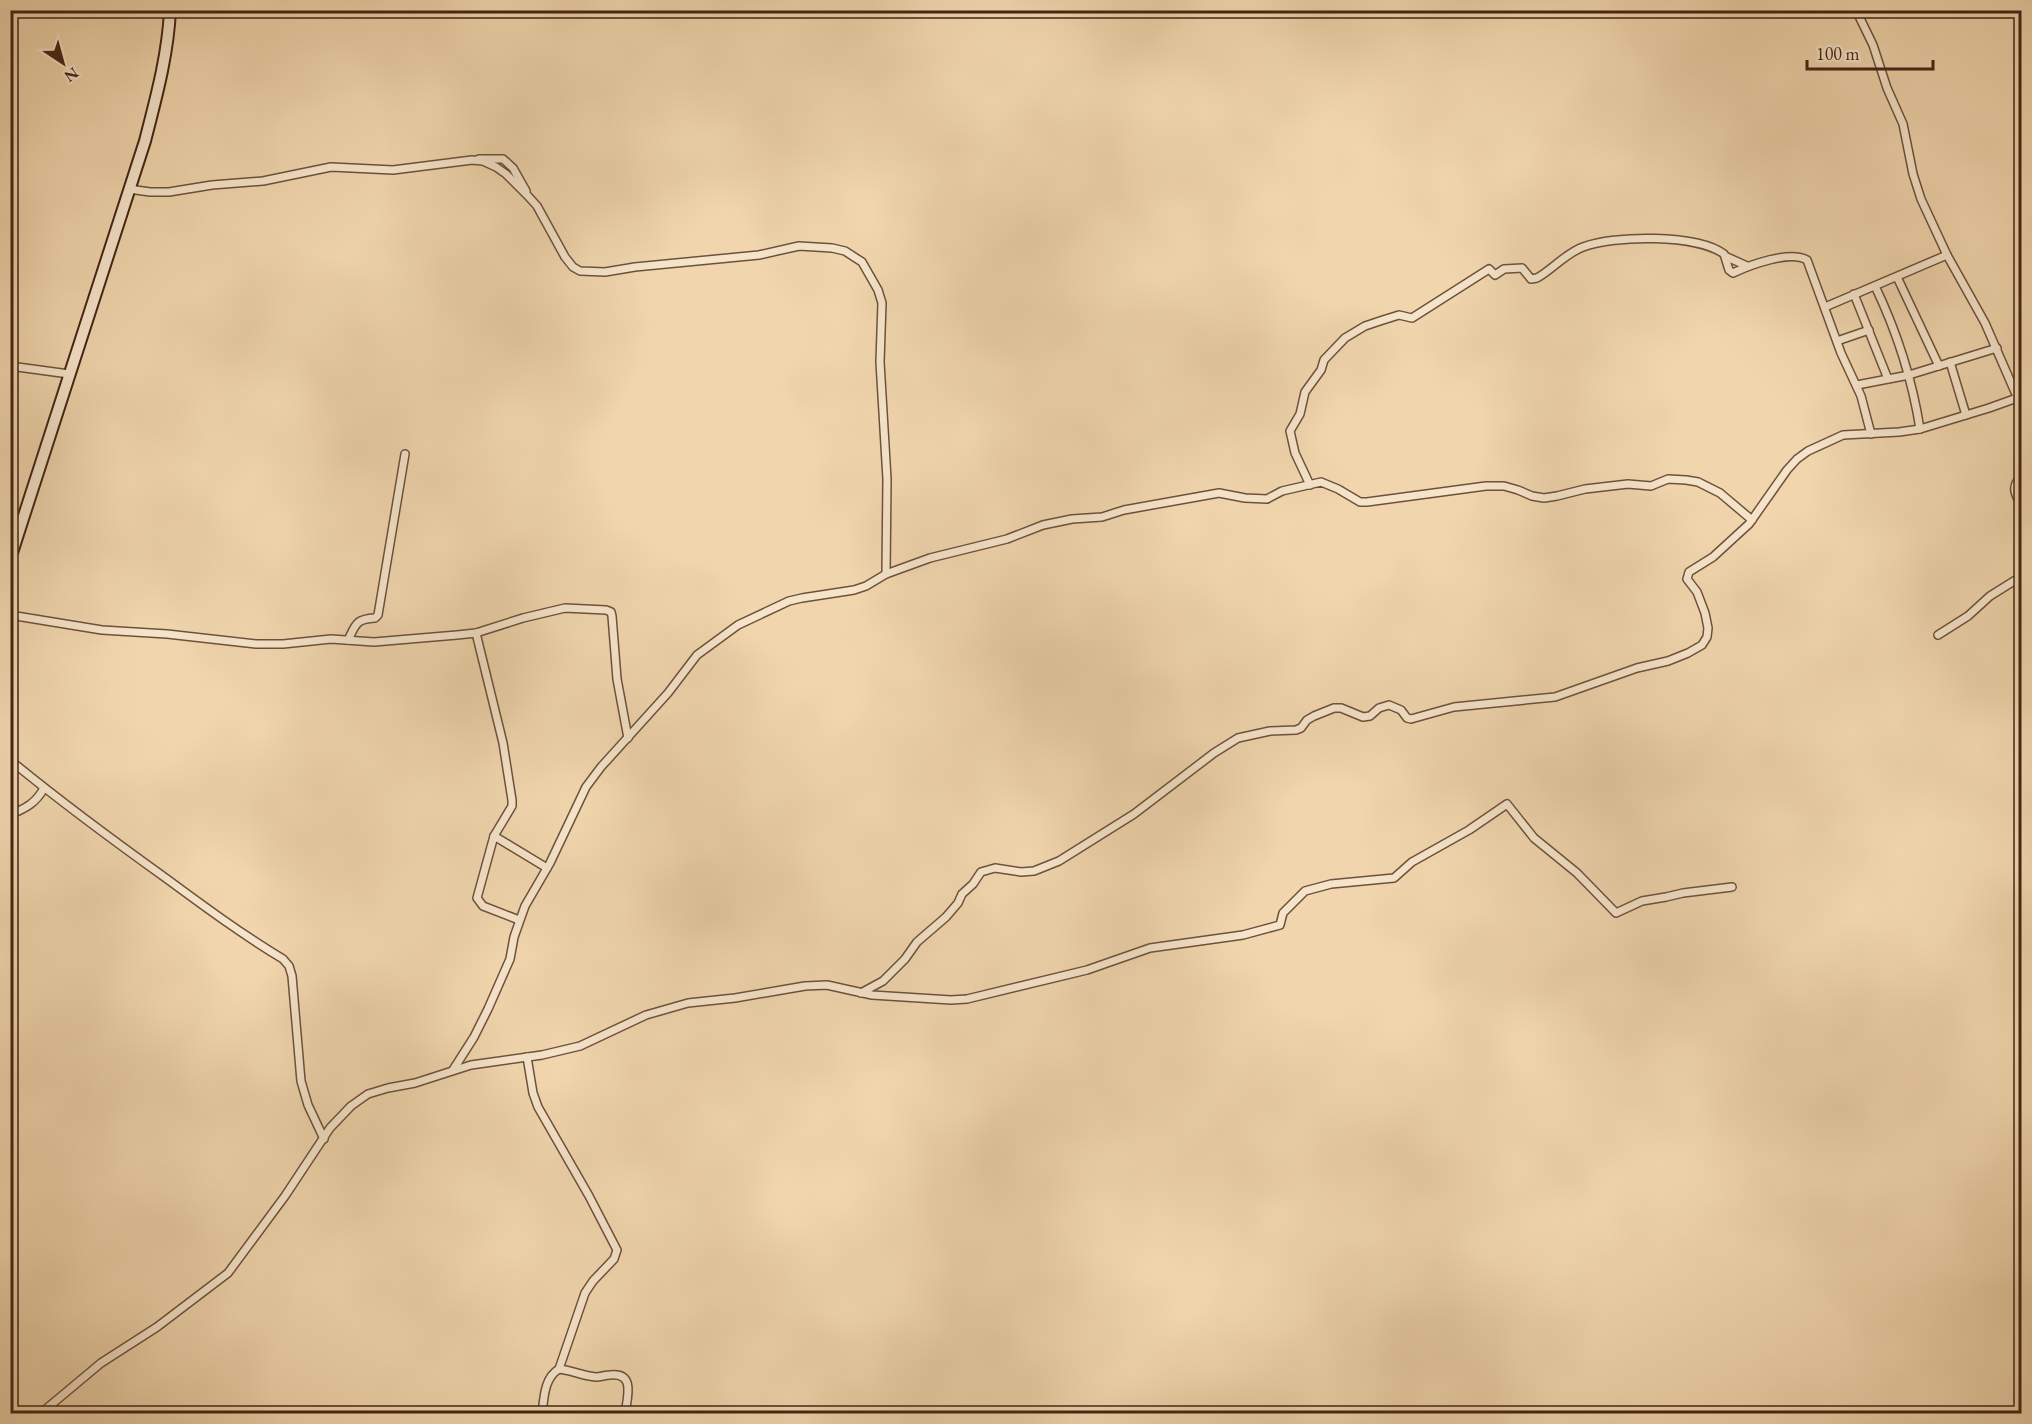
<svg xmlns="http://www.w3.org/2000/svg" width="2032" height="1424" font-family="'EB Garamond',serif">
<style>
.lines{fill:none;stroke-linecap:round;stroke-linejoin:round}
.street-casing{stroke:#6e513c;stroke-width:10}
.secondary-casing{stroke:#422516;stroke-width:14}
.street{stroke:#f5e4ca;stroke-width:7}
.secondary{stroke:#f5e4ca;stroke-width:10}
</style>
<rect width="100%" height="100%" fill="#f0d5ad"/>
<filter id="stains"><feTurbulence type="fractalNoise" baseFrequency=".00333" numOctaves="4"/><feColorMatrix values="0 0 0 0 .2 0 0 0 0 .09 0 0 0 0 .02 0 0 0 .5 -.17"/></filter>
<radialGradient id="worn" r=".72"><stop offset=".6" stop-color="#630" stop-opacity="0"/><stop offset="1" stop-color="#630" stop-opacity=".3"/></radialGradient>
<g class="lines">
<g class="street-casing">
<g id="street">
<path d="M1856 10 1873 45 1887 88 1903 124 1913 174 1921 199 1947 255 1985 323 2022 408"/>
<path d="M479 159H503L513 168 526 191"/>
<path d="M129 189 150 192H169L212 185 263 181 331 167 393 170 472 160 483 161 496 167 506 174 528 196 537 206 565 257 573 267 580 271 605 272 635 267 759 255 799 246 832 248 845 251 862 262 878 290 882 303 880 362 887 479 886 574"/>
<path d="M1727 257 1747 266"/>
<path d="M1897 277 1939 366"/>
<path d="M1875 286C1897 332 1912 378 1920 429"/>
<path d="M1854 294 1888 379"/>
<path d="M1825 307 1947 255"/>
<path d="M1837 341 1869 330"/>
<path d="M1950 362 1966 415"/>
<path d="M10 366 69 374"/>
<path d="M1857 385 1909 375 1997 348"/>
<path d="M2022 476C2010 486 2015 495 2022 506"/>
<path d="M1310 485 1295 453 1290 431 1300 414 1305 392 1321 370 1324 360 1345 338 1365 326 1383 320 1399 315 1412 318 1489 269 1495 275 1504 269 1522 268 1531 279 1537 278C1553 269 1566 253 1583 247 1614 235 1697 234 1724 254L1729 270 1733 273C1750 265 1790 250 1807 260L1841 353 1861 396 1871 434"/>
<path d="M10 615 102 630 167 634 256 644H283L331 639 374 642 457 635 476 633 523 618 565 608 606 610 611 612 612 616 617 679 628 738"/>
<path d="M476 633 503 743 512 800V806L494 836 477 898 483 906 519 920"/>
<path d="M1938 635 1968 616 1990 596 2022 576"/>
<path d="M348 640C356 624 356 619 375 618L378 615 405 454"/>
<path d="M10 760C61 802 114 841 167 879 205 907 243 935 283 959L289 966 292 976 301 1081 308 1105 324 1139"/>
<path d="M10 815C26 808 36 803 44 788"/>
<path d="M494 836 547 868"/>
<path d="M861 993 883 981 905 959 917 942 946 917 958 903 962 894 973 884 981 872 995 868 1021 872 1034 871 1059 861 1134 814 1214 753 1238 738 1270 731 1296 730 1301 728 1307 720 1314 716 1334 708H1341L1363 717 1370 716 1379 708 1389 705 1401 710 1407 718 1411 719 1454 707 1555 697 1637 668 1668 661 1688 653 1702 645 1707 637 1708 628 1705 613 1697 592 1687 579 1689 572 1713 557 1749 524 1787 470 1797 459 1808 451 1843 435 1899 432 1920 429 1989 408 2017 398"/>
<path d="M527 1057 533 1093 538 1107 589 1196 617 1250 614 1259 593 1281 585 1293 559 1369"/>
<path d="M453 1070 474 1037 488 1009 510 959 514 937 525 906 550 863 586 787 601 767 668 693 697 655 738 625 789 601 802 598 854 590 866 586 886 574 930 558 1007 539 1043 525 1072 519 1102 517 1124 510 1219 493 1245 498 1267 499 1282 491 1321 482 1338 489 1360 502H1367L1486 486H1504L1518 490 1532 496 1544 498 1557 496 1585 489 1628 484 1651 486 1668 479 1686 480 1698 482 1720 493 1752 520"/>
<path d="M40 1414 101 1363 157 1327 228 1273 285 1196 330 1128 351 1106 368 1094 388 1088 415 1083 471 1065 542 1055 580 1046 646 1015 688 1003 735 998 805 986 827 985 872 995 951 1000 967 999 1087 970 1150 948 1243 935 1280 925 1283 913 1305 891 1331 884 1394 878 1412 862 1469 830 1507 804 1534 838 1577 873 1616 913 1642 901 1666 897 1683 893 1732 887"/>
<path d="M542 1414C544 1398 544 1378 559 1369 571 1370 583 1376 596 1377 601 1377 605 1375 610 1375 636 1372 627 1398 625 1414"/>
</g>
</g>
<g class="secondary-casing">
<path id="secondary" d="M10 559 145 141C156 98 168 55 170 10"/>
</g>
<use href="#street" class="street"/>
<use href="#secondary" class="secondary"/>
</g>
<rect width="2032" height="1424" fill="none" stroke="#f0d5ad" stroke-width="36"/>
<rect x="12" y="12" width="2008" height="1400" fill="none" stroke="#422516" stroke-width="3"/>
<rect x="18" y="18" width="1996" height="1388" fill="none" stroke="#422516" stroke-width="1.5"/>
<g transform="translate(63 63) rotate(144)" stroke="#f5e4ca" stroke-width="4.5" paint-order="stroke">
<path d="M0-4.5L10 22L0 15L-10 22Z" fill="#422516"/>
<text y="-9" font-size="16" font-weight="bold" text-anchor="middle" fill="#422516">N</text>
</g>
<path d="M1807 60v9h126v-9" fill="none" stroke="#422516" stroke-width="3"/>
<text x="1816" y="60" font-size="18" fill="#422516" stroke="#f5e4ca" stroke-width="4.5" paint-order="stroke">100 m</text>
<rect width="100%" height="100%" filter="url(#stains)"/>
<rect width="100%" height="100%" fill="url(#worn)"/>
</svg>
